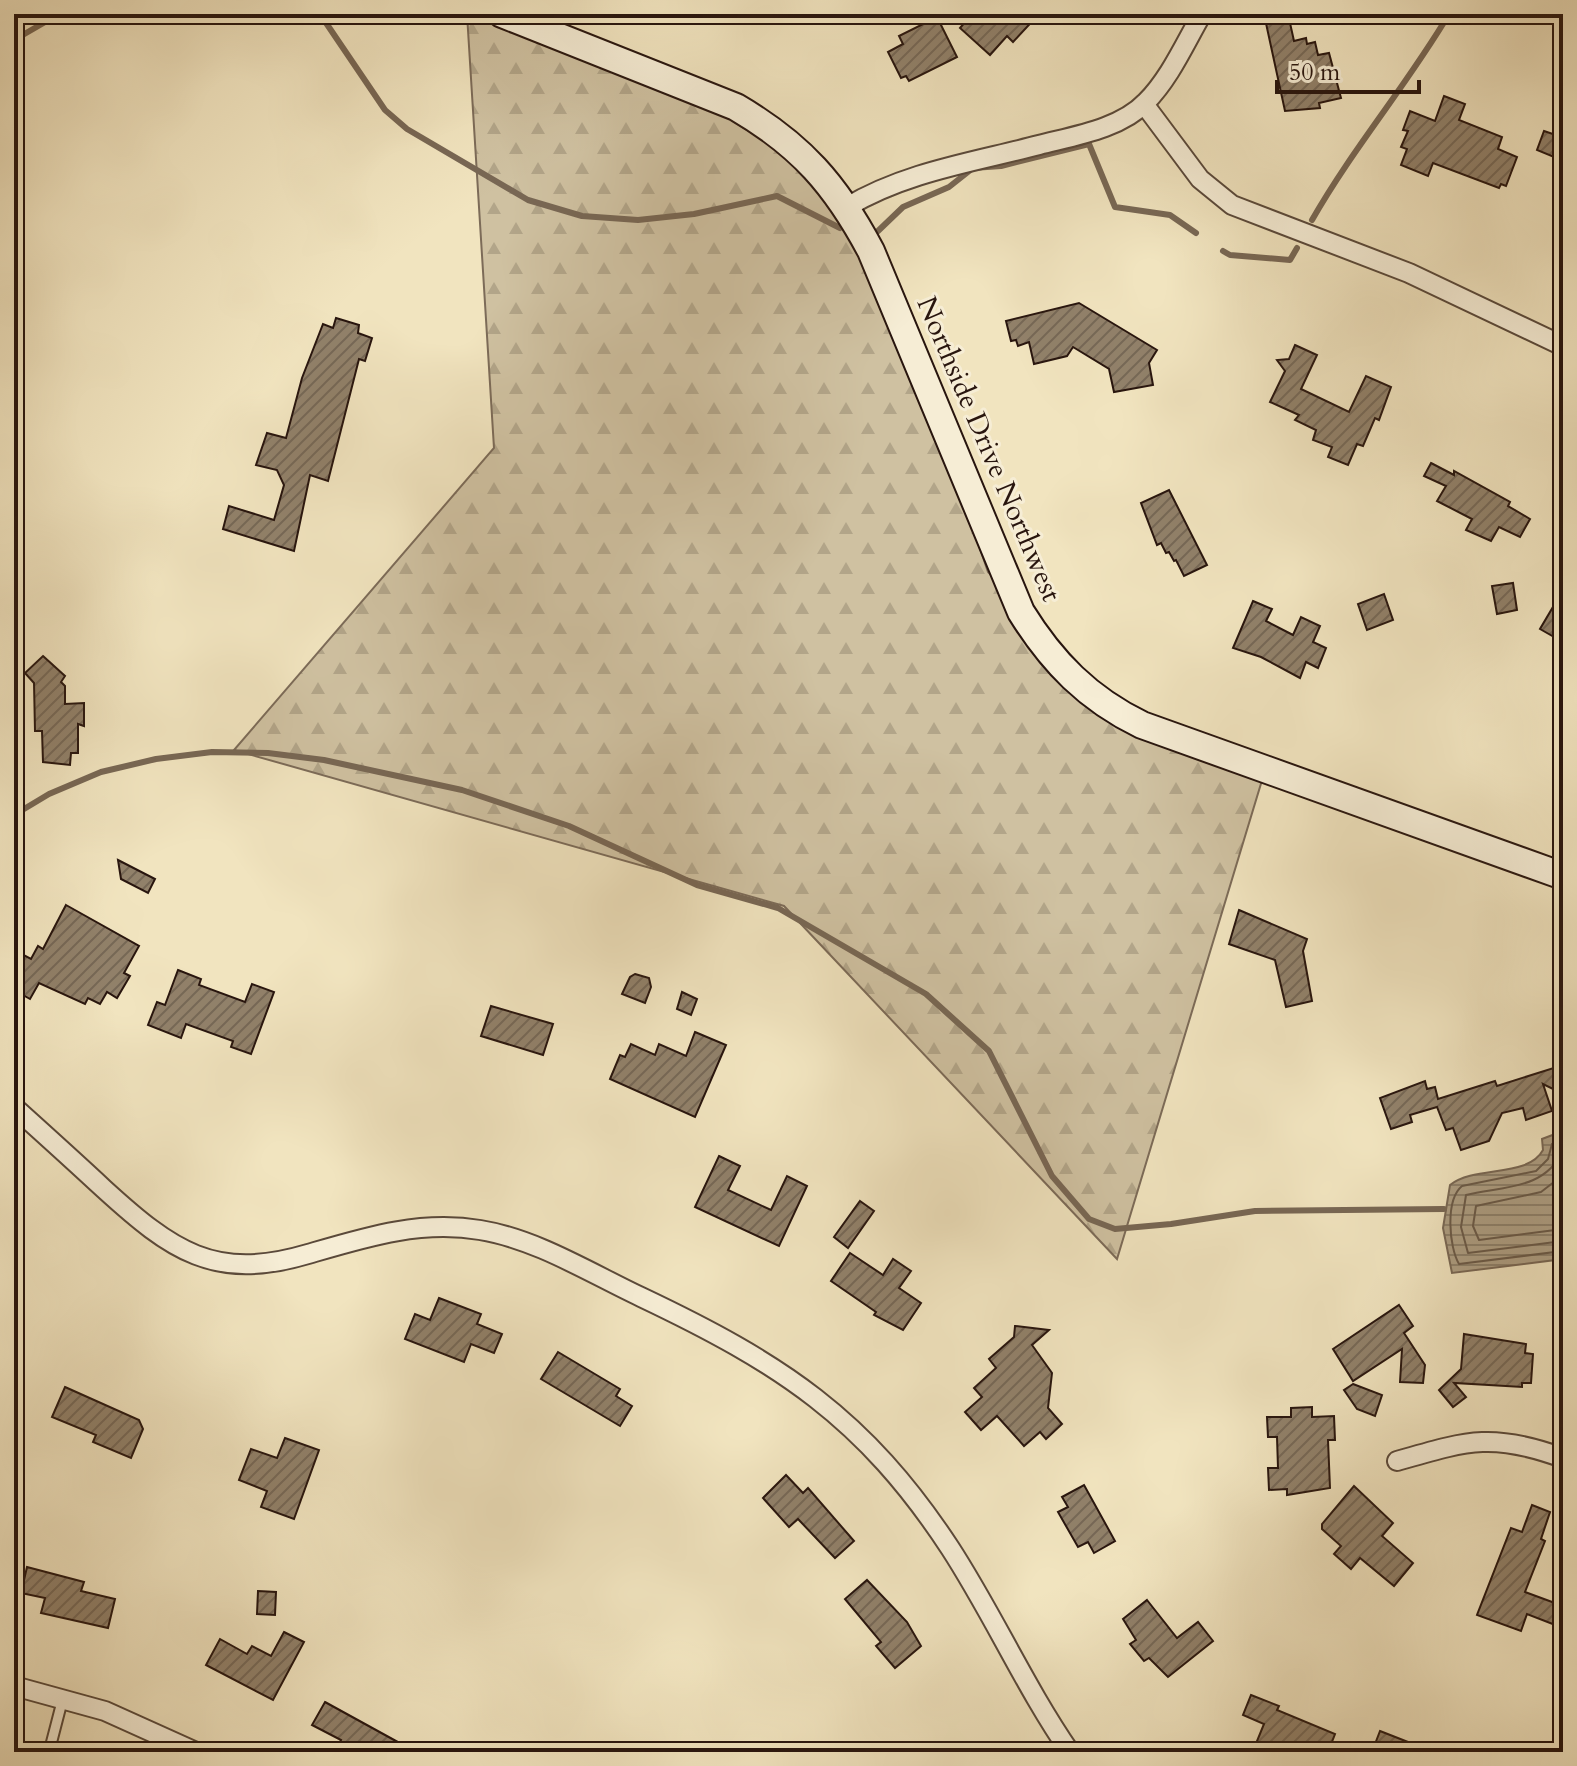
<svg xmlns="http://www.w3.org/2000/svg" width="1577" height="1766" font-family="Cardo,serif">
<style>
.forest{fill:url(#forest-firs);stroke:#7c6b58;stroke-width:2}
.water{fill:url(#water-rules);stroke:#786754;stroke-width:2}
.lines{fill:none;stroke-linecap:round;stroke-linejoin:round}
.shore{stroke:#6a5a48;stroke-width:2}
.stream{stroke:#786754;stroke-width:6}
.building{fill:url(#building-hatch);stroke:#28150e;stroke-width:2}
.lane-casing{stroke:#5a493a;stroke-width:13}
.street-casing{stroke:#5a493a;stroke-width:22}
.secondary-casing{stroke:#28150e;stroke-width:30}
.lane{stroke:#f6edd5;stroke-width:9}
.street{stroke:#f6edd5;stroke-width:18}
.secondary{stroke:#f6edd5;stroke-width:26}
.labels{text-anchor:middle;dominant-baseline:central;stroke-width:6;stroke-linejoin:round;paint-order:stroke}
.street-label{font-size:28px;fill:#28150e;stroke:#f6edd5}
</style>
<defs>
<pattern id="forest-firs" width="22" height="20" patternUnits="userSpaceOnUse" patternTransform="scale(2)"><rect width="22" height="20" fill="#cfc1a1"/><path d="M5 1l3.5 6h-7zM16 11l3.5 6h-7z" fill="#b2a589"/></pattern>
<pattern id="water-rules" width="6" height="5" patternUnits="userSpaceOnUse" patternTransform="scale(2)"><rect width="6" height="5" fill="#ad9e83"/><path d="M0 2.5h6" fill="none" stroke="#8d806a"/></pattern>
<pattern id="building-hatch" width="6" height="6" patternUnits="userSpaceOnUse" patternTransform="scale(2)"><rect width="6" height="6" fill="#91816a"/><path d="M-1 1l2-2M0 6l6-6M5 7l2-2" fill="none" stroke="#766856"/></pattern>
</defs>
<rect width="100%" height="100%" fill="#f1e4bf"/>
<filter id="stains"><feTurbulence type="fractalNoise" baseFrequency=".0025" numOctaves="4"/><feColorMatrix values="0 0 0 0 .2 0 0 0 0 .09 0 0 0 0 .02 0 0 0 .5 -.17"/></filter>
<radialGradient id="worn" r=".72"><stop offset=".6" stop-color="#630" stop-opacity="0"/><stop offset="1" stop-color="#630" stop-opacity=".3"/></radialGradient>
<path class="forest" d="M467 14H501L637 61 830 182 910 344 988 572 1120 708 1266 767 1117 1259 784 906 234 750 494 448Z"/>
<path class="water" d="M1563 1131V1259L1452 1273 1443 1228 1450 1185C1475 1165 1528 1178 1543 1150L1542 1139Z"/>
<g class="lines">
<g class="shore">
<path d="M1563 1140 1552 1144 1548 1159 1536 1171 1462 1186C1445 1200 1449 1247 1459 1264L1563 1251"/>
<path d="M1563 1151C1544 1190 1504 1186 1466 1195L1461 1227 1468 1253 1563 1241"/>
<path d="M1563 1175 1541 1192 1476 1206 1473 1226 1479 1240 1563 1229"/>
</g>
<g class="stream">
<path d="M320 14 385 110 407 129 528 200 582 216 638 220 694 214 777 196 840 228"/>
<path d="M14 40 59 14"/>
<path d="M1312 220C1353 148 1407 85 1449 14"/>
<path d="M878 231 903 207 949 187 973 168 1001 166 1089 144 1115 207 1170 215 1196 233"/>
<path d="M1223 251 1230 255 1290 260 1297 248"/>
<path d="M14 815 49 794 101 772 156 759 212 752 268 753 324 760 462 790 569 826 697 885 778 908 926 994 989 1051 1052 1176 1089 1219 1115 1229 1171 1224 1255 1211 1444 1209"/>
</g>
</g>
<g class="building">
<path d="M972 14H1039L1013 42 1007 36 990 55 960 28Z"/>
<path d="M1264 14H1288L1294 41 1306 38 1307 44 1315 42 1318 55 1329 53 1341 98 1319 103 1320 108 1285 111Z"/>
<path d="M937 17 957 57 909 81 906 76 901 78 888 52 903 44 899 36Z"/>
<path d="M1444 96 1465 104 1459 120 1502 137 1498 149 1517 157 1506 186 1501 184 1499 188 1433 163 1428 176 1401 165 1407 149 1401 147 1408 131 1403 130 1410 111 1435 121Z"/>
<path d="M1544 131 1562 137 1554 157 1537 150Z"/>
<path d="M1079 303 1157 350 1149 363 1153 385 1114 392 1109 369 1073 347 1067 356 1034 364 1029 342 1018 346 1016 340 1011 341 1006 321Z"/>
<path d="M336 318 359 325 358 333 372 338 365 361 359 359 328 481 310 475 294 551 223 529 229 506 274 520 284 485 277 470 256 465 267 433 286 438 302 378 323 324 333 328Z"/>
<path d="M1295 345 1317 355 1301 389 1349 412 1366 376 1391 387 1379 420 1375 418 1363 446 1357 444 1348 465 1328 457 1332 447 1313 440 1316 430 1295 420 1299 415 1270 402 1285 371 1277 360 1289 359Z"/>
<path d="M1431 463 1454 475V471L1510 502 1508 506 1530 519 1520 537 1499 527 1491 541 1466 530 1472 519 1437 501 1446 486 1424 476Z"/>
<path d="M1169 490 1207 565 1184 576 1176 560 1174 561 1169 552 1166 553 1161 543 1157 545 1141 503Z"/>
<path d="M1513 583 1517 610 1497 614 1492 586Z"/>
<path d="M1563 590V642L1540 629Z"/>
<path d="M1384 594 1393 620 1367 630 1358 604Z"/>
<path d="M1253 601 1272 609 1266 621 1293 635 1301 617 1320 626 1313 642 1326 648 1318 668 1306 662 1300 678 1261 657 1233 648Z"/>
<path d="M43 656 65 676 61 682 65 686V704L84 703V726L78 724V753H71L70 765 43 762 42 731H35L34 683 25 673Z"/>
<path d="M118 860 155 879 148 893 121 879Z"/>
<path d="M66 905 139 946 124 973 130 976 117 998 107 992 100 1004 88 998 85 1004 39 983 30 999 14 990V950L31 959 38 946 43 949Z"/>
<path d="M1239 910 1307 939 1303 951 1312 1001 1286 1007 1275 960 1229 944Z"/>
<path d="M178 970 201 979 199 985 245 1002 252 984 274 992 251 1054 231 1047 233 1041 186 1024 181 1038 148 1025 157 1002 165 1005Z"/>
<path d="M635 974 649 978 651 987 645 1003 622 994 630 977Z"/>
<path d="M682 992 697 999 691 1015 677 1009Z"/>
<path d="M491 1006 553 1024 543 1055 481 1036Z"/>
<path d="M695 1032 726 1045 695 1117 610 1079 620 1055 625 1057 631 1044 655 1055 659 1044 686 1056Z"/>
<path d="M1563 1065V1094L1543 1084 1552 1111 1526 1120 1523 1108 1502 1113 1489 1141 1461 1150 1453 1128 1446 1130 1437 1107 1410 1115 1412 1122 1391 1129 1380 1098 1425 1081 1427 1089 1435 1087 1438 1099 1495 1081 1497 1086Z"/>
<path d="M719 1156 740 1166 728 1190 771 1210 787 1176 807 1186 779 1246 695 1207Z"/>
<path d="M860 1201 874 1211 848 1248 834 1237Z"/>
<path d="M850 1253 883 1275 893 1259 911 1271 899 1288 921 1303 903 1330 874 1315 876 1312 831 1281Z"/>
<path d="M439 1298 481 1314 477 1324 502 1334 494 1353 471 1344 464 1362 405 1339 415 1314 430 1320Z"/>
<path d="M1399 1305 1413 1326 1404 1333 1425 1365 1423 1383 1400 1382 1402 1349 1353 1381 1333 1349Z"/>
<path d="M1015 1326 1049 1330 1032 1345 1052 1373 1048 1408 1062 1424 1046 1439 1040 1432 1024 1446 997 1416 981 1430 965 1412 982 1397 974 1388 996 1368 989 1359 1014 1337Z"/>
<path d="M1464 1334 1526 1344 1525 1353 1533 1354 1531 1383H1522V1387L1454 1383 1466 1397 1453 1407 1439 1390 1461 1369Z"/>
<path d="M558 1352 620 1389 616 1396 632 1406 620 1426 541 1379Z"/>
<path d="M1353 1384 1382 1395 1375 1416 1357 1409 1344 1390Z"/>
<path d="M65 1387 139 1420 143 1429 131 1458 93 1442 96 1435 52 1417Z"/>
<path d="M1312 1407V1417L1334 1416 1335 1440H1328L1330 1488 1287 1495V1489L1269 1490 1268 1468H1278L1277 1437H1268L1267 1417H1291V1408Z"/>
<path d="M285 1438 319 1450 294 1519 261 1507 267 1491 239 1480 251 1449 277 1458Z"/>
<path d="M786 1475 803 1493 808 1488 854 1541 835 1558 798 1519 789 1527 763 1498Z"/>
<path d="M1084 1485 1115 1541 1094 1553 1088 1542 1078 1547 1058 1512 1068 1507 1062 1497Z"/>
<path d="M1354 1486 1393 1523 1382 1536 1413 1563 1394 1586 1360 1558 1351 1569 1334 1554 1341 1546 1322 1529V1524Z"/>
<path d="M1532 1505 1550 1512 1541 1539 1545 1541 1525 1592 1563 1606V1628L1527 1614 1521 1631 1477 1615 1511 1528 1522 1532Z"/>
<path d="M27 1567 84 1582 81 1591 115 1599 108 1628 41 1613 45 1598 21 1593Z"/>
<path d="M867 1580 907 1622 921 1646 895 1668 876 1646 881 1642 845 1599Z"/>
<path d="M258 1591 276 1592 275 1615 257 1614Z"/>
<path d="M1147 1600 1177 1638 1198 1622 1213 1641 1168 1677 1149 1658 1144 1661 1130 1644 1136 1640 1123 1619Z"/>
<path d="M284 1632 304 1642 273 1700 206 1665 220 1639 247 1654 252 1646 271 1656Z"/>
<path d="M1251 1695 1279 1706 1277 1710 1335 1734 1328 1752H1269L1255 1746 1264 1724 1243 1715Z"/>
<path d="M325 1702 416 1752H353L339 1744 341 1740 312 1725Z"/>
<path d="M1380 1731 1431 1751V1752H1372Z"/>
</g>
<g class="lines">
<g class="lane-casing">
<path id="lane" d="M49 1752 63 1698"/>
</g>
<g class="street-casing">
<g id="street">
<path d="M1144 104 1200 179 1232 205 1409 273 1563 346"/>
<path d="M847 207C905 172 974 162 1039 145 1074 136 1120 129 1146 102 1170 78 1185 43 1202 14"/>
<path d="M14 1107C44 1134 74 1161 104 1189 171 1250 214 1282 308 1254 366 1237 420 1220 480 1230 536 1239 590 1273 641 1297 780 1363 864 1417 950 1548 993 1614 1025 1687 1070 1752"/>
<path d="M1397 1461C1467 1441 1492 1432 1563 1458"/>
<path d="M14 1686 105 1711 196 1752"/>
</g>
</g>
<g class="secondary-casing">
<path id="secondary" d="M502 14 736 107C801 145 836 185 871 251L1021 612C1052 662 1088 699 1142 725L1563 876"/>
</g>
<use href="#lane" class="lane"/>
<use href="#street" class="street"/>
<use href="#secondary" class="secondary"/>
</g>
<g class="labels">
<g class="street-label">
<text transform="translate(989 449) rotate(67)">Northside Drive Northwest</text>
</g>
</g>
<rect width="1577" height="1766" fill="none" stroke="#f1e4bf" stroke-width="48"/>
<rect x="16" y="16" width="1545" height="1734" fill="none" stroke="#28150e" stroke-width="4"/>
<rect x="24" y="24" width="1529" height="1718" fill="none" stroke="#28150e" stroke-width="2"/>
<path d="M1277 80v12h142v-12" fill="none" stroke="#28150e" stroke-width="4"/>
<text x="1289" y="80" font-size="24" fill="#28150e" stroke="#f6edd5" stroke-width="6" paint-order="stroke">50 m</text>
<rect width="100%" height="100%" filter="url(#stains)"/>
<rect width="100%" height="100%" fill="url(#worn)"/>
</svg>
